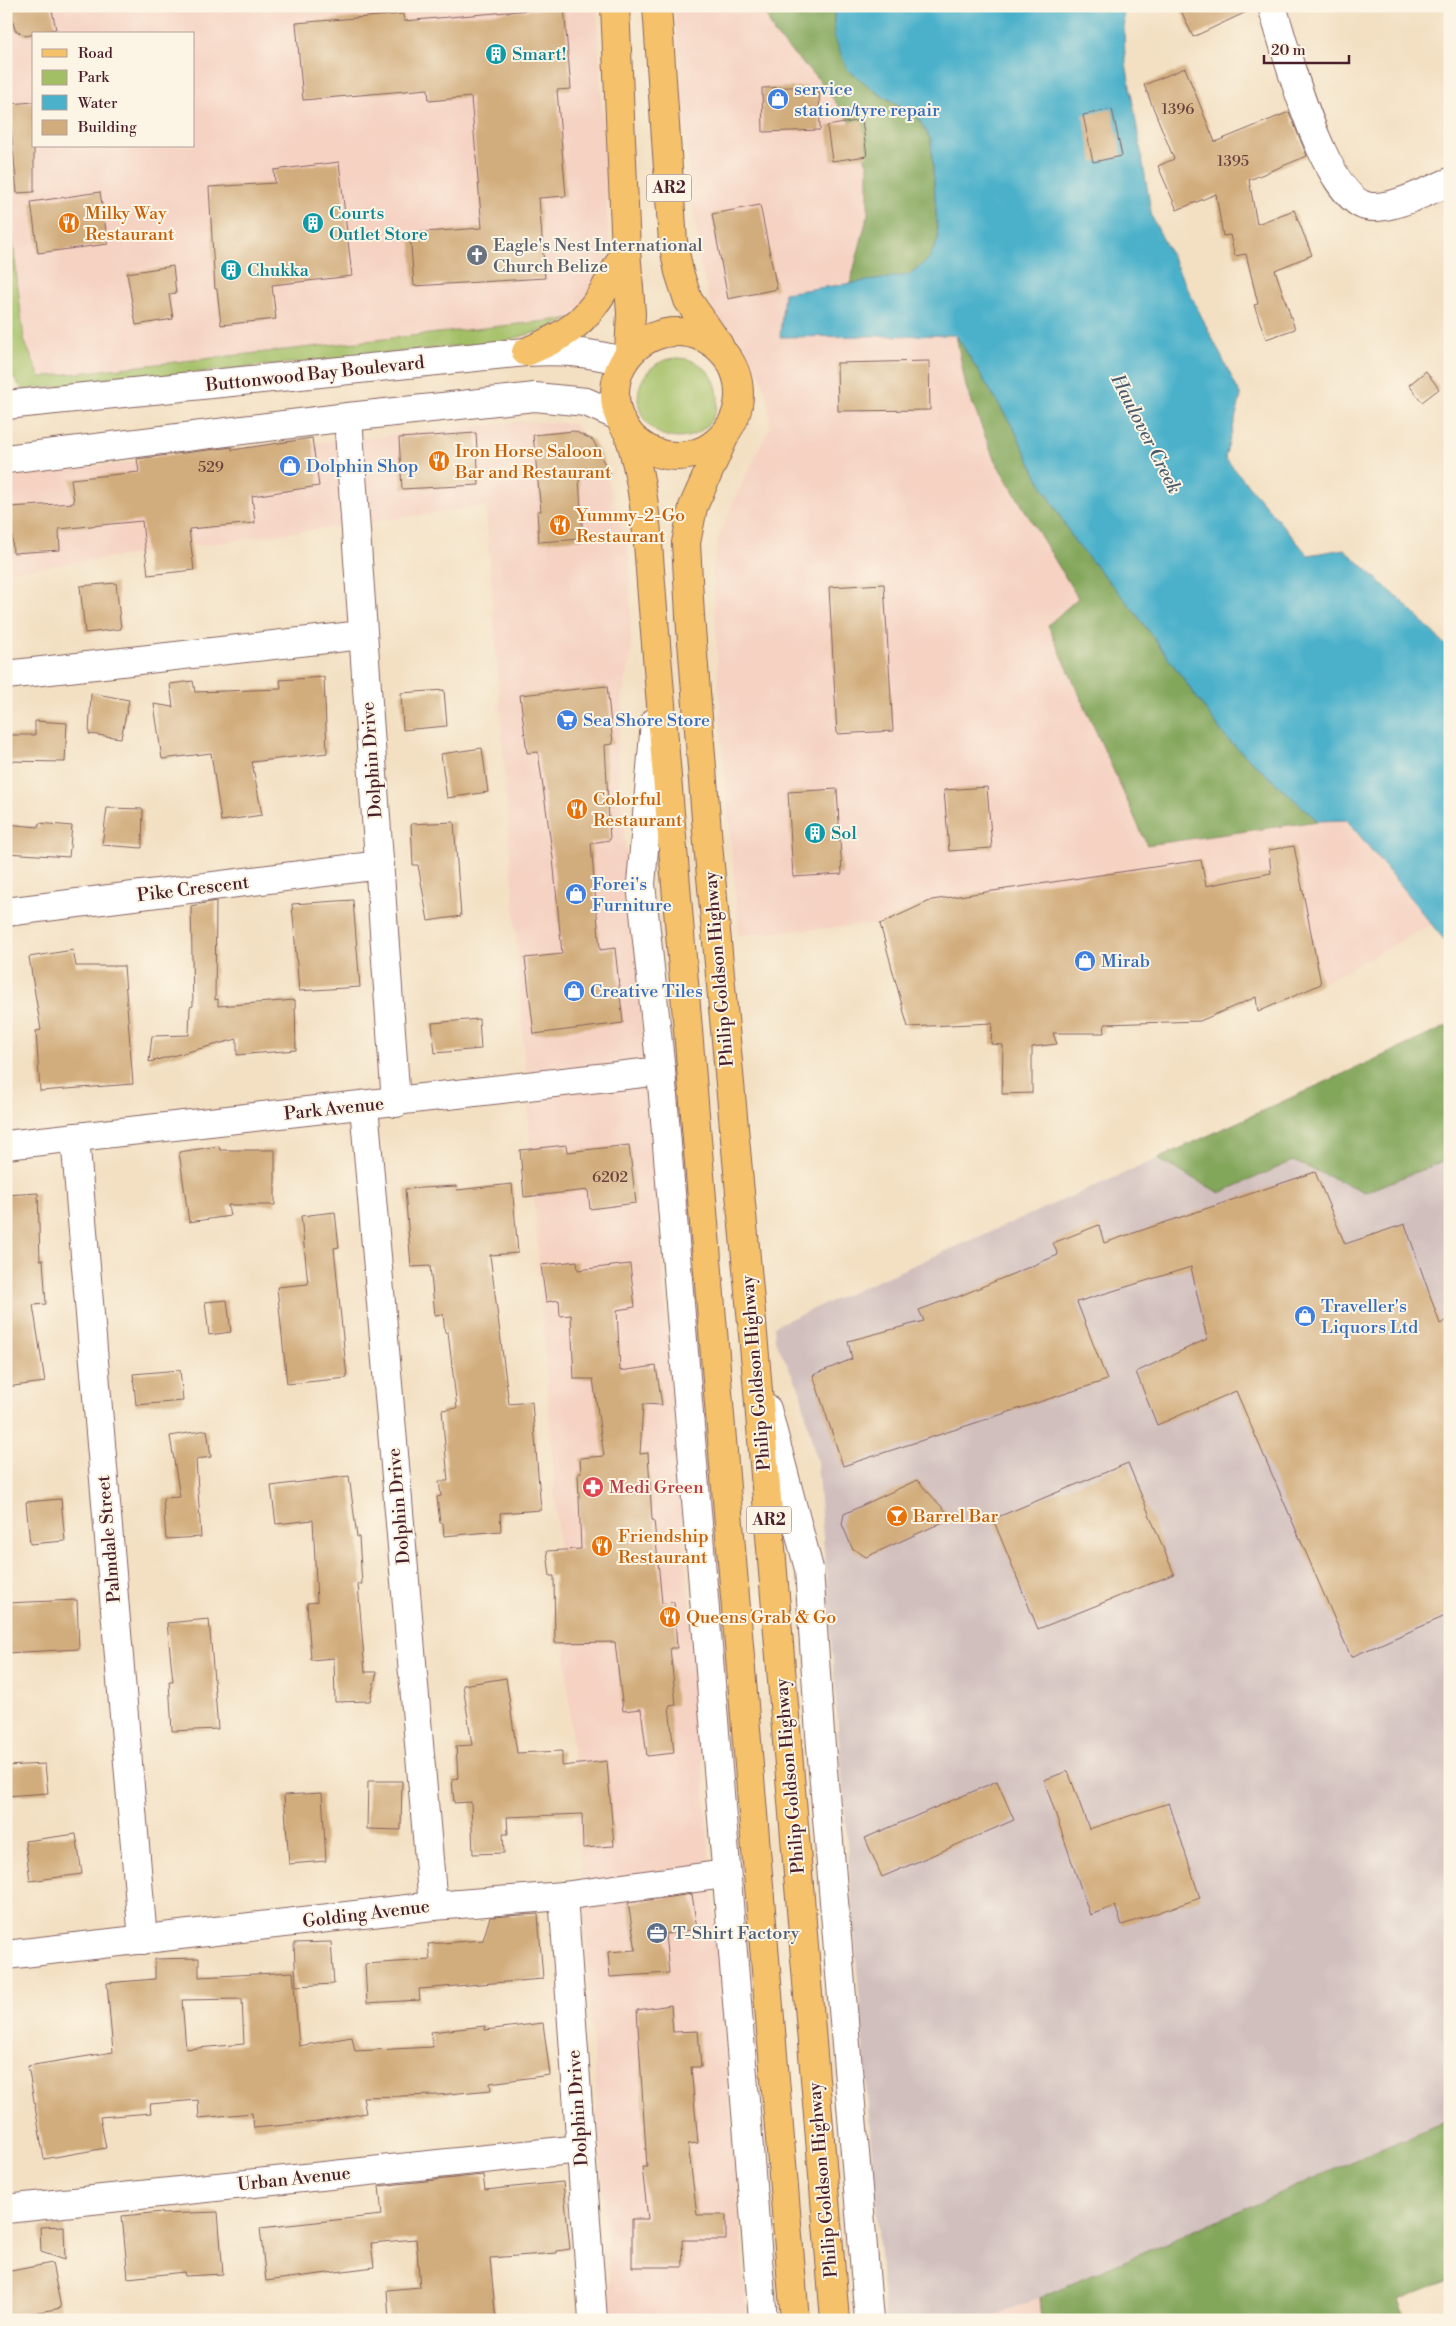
<svg xmlns="http://www.w3.org/2000/svg" width="1456" height="2326" font-family="'Libre Bodoni',serif">
<style>
.built{fill:#f5d2c2;fill-rule:evenodd}
.industrial{fill:#d1bfbd}
.green{fill:#a3bf65;stroke:#766f48}
.forest{fill:#82a65a;stroke:#666242}
.water{fill:#4bb1ca;stroke:#4a687a}
.building{fill:#d1ac7c;fill-rule:evenodd}
.lines{fill:none;stroke-linecap:round;stroke-linejoin:round}
.minor-casing{stroke:#856360;stroke-width:30}
.major-casing{stroke:#856360;stroke-width:30}
.minor{stroke:#fff;stroke-width:28}
.major{stroke:#f5c16b;stroke-width:28}
.labels{text-anchor:middle;dominant-baseline:central;stroke-width:4;stroke-linejoin:round;paint-order:stroke}
.number-label{font-size:15px;fill:#6c423f}
.shield{fill:#fcf5e5;stroke:#7f5f63;stroke-width:1}
.shield-label{font-size:16px;font-weight:bold;fill:#4a1f2b}
.culture-label{font-size:18px;fill:#0d838f;stroke:#fcf5e5;text-anchor:start}
.shop-label{font-size:18px;fill:#366cbe;stroke:#fcf5e5;text-anchor:start}
.food-label{font-size:18px;fill:#c56008;stroke:#fcf5e5;text-anchor:start}
.worship-label{font-size:18px;fill:#5b616d;stroke:#fcf5e5;text-anchor:start}
.street-label{font-size:18px;fill:#4a1f2b;stroke:#fcf5e5}
.health-label{font-size:18px;fill:#be3a42;stroke:#fcf5e5;text-anchor:start}
.service-label{font-size:18px;fill:#4e5e75;stroke:#fcf5e5;text-anchor:start}
.water-label{font-size:19px;font-style:italic;fill:#4a596b;stroke:#fcf5e5}
</style>
<rect width="100%" height="100%" fill="#fcf5e5"/>
<filter id="ink" filterUnits="userSpaceOnUse"><feTurbulence type="fractalNoise" baseFrequency=".02" numOctaves="2"/><feDisplacementMap in="SourceGraphic" scale="10" xChannelSelector="R" yChannelSelector="G"/><feConvolveMatrix kernelMatrix="1 2 1 2 8 2 1 2 1" color-interpolation-filters="sRGB"/></filter>
<filter id="wash" filterUnits="userSpaceOnUse"><feTurbulence type="fractalNoise" baseFrequency=".0096" numOctaves="4" result="noise"/><feDisplacementMap in="SourceGraphic" scale="20" xChannelSelector="R" yChannelSelector="G"/><feGaussianBlur stdDeviation="1.12" result="paint"/><feColorMatrix in="noise" values="0 0 0 0 0 0 0 0 0 0 0 0 0 0 0 0 0 1.4 0 .05"/><feComposite in="paint" operator="in"/></filter>
<g filter="url(#wash)">
<rect width="100%" height="100%" fill="#f3e0c3"/>
<g class="built">
<path d="M6 6H597L609 250 596 289 574 318 40 378 24 340 6 182ZM34 34H194V146H34Z"/>
<path d="M674 6H762L775 35 819 80 852 124 868 166V214L850 284 784 294 780 337 956 335 966 387 994 459 1078 598 1147 845 1318 821 1347 819 1432 924 1321 984 1294 846 1269 850 1271 873 1206 886 1201 860 932 900 880 924 739 935 720 720 713 569 719 537 736 495 770 427 767 396 760 376 733 343 712 309 701 269 692 201Z"/>
<path d="M524 421 574 424 596 447 613 496 630 560 631 656 623 694 617 752 660 1236 747 2320H612L486 506 6 572V476Z"/>
<path d="M1039 2298 1041 2320H987Z"/>
</g>
<path class="industrial" d="M1157 1159 1220 1193 1293 1161 1365 1192 1450 1159V2119L987 2320H885L817 1463 800 1390 775 1340 774 1326Z"/>
<g class="green">
<path d="M6 182 24 340 40 377 574 318 541 331 500 342 23 390 6 368Z"/>
<circle cx="678" cy="398" r="40"/>
</g>
<g class="forest">
<path d="M762 6H834V36L879 94 916 114 931 140 938 240 928 260 908 275 850 284 868 214V166L852 124 819 80 775 35Z"/>
<path d="M956 335 1014 429 1036 474 1075 542 1132 608 1226 738 1318 821 1147 845 1048 625 1078 598 994 459 966 387Z"/>
<path d="M1450 1025V1159L1365 1192 1293 1161 1220 1193 1157 1159Z"/>
<path d="M1450 2119V2278L1399 2300 1407 2320H1041L1039 2298Z"/>
</g>
<path class="water" d="M834 6H1123L1125 57 1152 217 1241 396 1225 458 1308 555 1344 549 1408 607 1450 650V947L1347 820 1318 821 1226 738 1132 608 1075 542 1036 474 1014 429 956 335 780 337 784 293 908 275 928 260 938 240 931 140 916 114 879 94 847 69 834 36Z"/>
<g id="blocks">
<g class="building">
<path d="M9 6H51L56 29 26 36 15 30Z"/>
<path d="M1179 6H1257V7L1193 37Z"/>
<path d="M564 7 571 89 557 90 566 196 539 198 545 278 414 286 410 233 482 228 471 97 429 101 428 89 303 100 296 23 403 14 404 21Z"/>
<path d="M1185 68 1215 142 1289 112 1307 156 1249 180 1257 224 1294 210 1312 255 1275 270 1295 329 1266 339 1254 305 1258 304 1246 254 1235 256 1230 235 1223 236 1216 194 1177 210 1158 166 1174 159 1144 85Z"/>
<path d="M819 86 820 130 763 132 762 88Z"/>
<path d="M34 102V192L17 193 9 104Z"/>
<path d="M1112 109 1122 156 1093 162 1083 115Z"/>
<path d="M862 120 867 156 832 161 827 126Z"/>
<path d="M339 162 352 276 272 285 276 319 221 325 217 289H215L209 187 275 183 274 170Z"/>
<path d="M100 192 108 244 38 253 31 202Z"/>
<path d="M760 205 777 289 728 299 712 214Z"/>
<path d="M173 266 176 293 169 294 173 319 136 325 127 273Z"/>
<path d="M929 361 930 410 838 411 837 363Z"/>
<path d="M1426 371 1439 389 1422 402 1409 385Z"/>
<path d="M574 431 593 440 610 475 579 478 583 539 539 542 537 511H541L533 435Z"/>
<path d="M476 433 479 485 402 489 399 438Z"/>
<path d="M312 438 319 486 252 496 255 523 189 529 194 570 148 575 142 521 59 529 60 550 13 553 10 507 74 503 71 479 139 472 137 459 232 447V450Z"/>
<path d="M116 583 121 629 85 633 80 586Z"/>
<path d="M884 584 893 731 837 734 829 587Z"/>
<path d="M324 677 327 753 252 762 262 815 221 821 211 753 162 759 154 704 173 707 170 684 193 681 195 692 281 689 280 680Z"/>
<path d="M607 686 613 744 605 745 610 840 591 843 600 950 615 948 623 1023 534 1034 525 958 562 954 553 858 538 752 527 753 520 695Z"/>
<path d="M444 690 447 726 403 730 401 693Z"/>
<path d="M91 693 129 700 121 738 89 734Z"/>
<path d="M35 721 67 723 65 762 6 761V735H35Z"/>
<path d="M482 748 488 792 447 798 441 754Z"/>
<path d="M987 787 992 848 949 851 944 790Z"/>
<path d="M837 789 842 874 793 877 788 792Z"/>
<path d="M107 808 143 809 142 848 102 845Z"/>
<path d="M454 822 461 916 428 921 418 865H413L411 824Z"/>
<path d="M39 823 72 826 69 857 6 853V824L39 827Z"/>
<path d="M1294 846 1321 984 1258 1012 1256 997 1200 1021 1105 1024 1104 1033H1053L1057 1044 1032 1047V1093L1002 1094 1003 1045 991 1044 992 1023 908 1027 880 924 932 900 1201 860 1206 886 1271 873 1269 850Z"/>
<path d="M353 900 360 987 299 991 292 904Z"/>
<path d="M216 901 215 1000 218 999V1006L295 1000 296 1050 237 1055V1039L149 1062 152 1036 189 1035 190 1007 193 1006 191 906Z"/>
<path d="M73 950 76 966H124L133 1084 40 1091 36 1031 41 1030 29 957Z"/>
<path d="M479 1019 481 1049 435 1053 432 1023Z"/>
<path d="M566 1145 567 1152 629 1145 636 1203 590 1209 588 1190 524 1197 520 1150Z"/>
<path d="M219 1146 220 1150H275V1205H228L230 1216 189 1222 179 1152Z"/>
<path d="M1315 1172 1345 1244 1405 1224 1440 1324 1450 1319V1614L1351 1657 1236 1391 1157 1425 1136 1372 1207 1339 1191 1267 1077 1302 1107 1380 843 1466 813 1375 852 1359 848 1341 924 1321 919 1310 954 1297 955 1298 1058 1255 1053 1243 1099 1225 1104 1243Z"/>
<path d="M512 1184 518 1253 490 1255 509 1404 532 1402 541 1510 500 1513 501 1531 444 1536 443 1523H440L437 1497 441 1496 439 1481H448L442 1410 457 1408 448 1332 445 1333 443 1314 435 1315 430 1266 411 1267 405 1189 456 1186 457 1190Z"/>
<path d="M38 1193 40 1260H43L46 1304 33 1305 45 1382 6 1387V1195Z"/>
<path d="M335 1212 339 1247 334 1248 347 1378 287 1384 277 1287 308 1284 301 1216Z"/>
<path d="M577 1261 578 1270 630 1264 635 1307 617 1310 620 1371 656 1366 662 1405 643 1404 640 1454 648 1453 652 1520H654L662 1603 674 1602 677 1648H670L676 1705 669 1706 674 1753 647 1756 641 1709 623 1711 615 1642 555 1643 554 1576H550L547 1551 581 1549 578 1473H581L580 1458 604 1456 593 1379H574L571 1315 560 1316 559 1300 546 1302 541 1265Z"/>
<path d="M227 1300 231 1332 209 1335 205 1302Z"/>
<path d="M180 1370 183 1401 136 1405 133 1374Z"/>
<path d="M207 1430 211 1457 196 1459 201 1537 166 1539 163 1498 180 1497 170 1436Z"/>
<path d="M1128 1463 1174 1574 1038 1629 993 1519Z"/>
<path d="M349 1476 357 1537H359L362 1584H358L365 1672H377L370 1701 335 1702 334 1658 311 1660 307 1603 317 1602 313 1520 276 1524 271 1486Z"/>
<path d="M917 1480 952 1518 866 1557 852 1548 842 1524 844 1514Z"/>
<path d="M61 1499 65 1541 30 1544 26 1502Z"/>
<path d="M77 1600 79 1649 6 1653V1603Z"/>
<path d="M209 1619 218 1729 172 1731 169 1681H173L167 1623Z"/>
<path d="M506 1678 517 1753 562 1751V1766L607 1761 614 1846 583 1848 582 1814 507 1817 508 1834H503L504 1853 473 1854 471 1802 454 1803 452 1779 458 1778 456 1746 472 1745 463 1685Z"/>
<path d="M45 1764 48 1793 6 1796V1766Z"/>
<path d="M1068 1771 1089 1829 1169 1803 1200 1898 1122 1925 1115 1906 1090 1915 1044 1780Z"/>
<path d="M368 1781H402L401 1830 367 1829Z"/>
<path d="M997 1781 1014 1820 882 1877 865 1838Z"/>
<path d="M322 1793 326 1861 289 1864 284 1795Z"/>
<path d="M76 1834 82 1874 30 1881 25 1841Z"/>
<path d="M692 1894 697 1929 665 1934 669 1973 610 1977 608 1952 636 1950 628 1903Z"/>
<path d="M538 1914 543 1979 419 1989 420 2000 367 2003 365 1964 430 1960 428 1944 483 1940 490 1917Z"/>
<path d="M331 1942 334 1984 296 1986 294 1943Z"/>
<path d="M199 1958V1977L293 1972 299 2046 352 2037 355 2051 433 2047 431 2032 485 2026V2030L543 2023 550 2075 490 2083 491 2090 438 2095 363 2097 366 2113 318 2122 254 2128 252 2113 199 2118 198 2100 150 2104 151 2113 100 2117 106 2148 44 2159 28 2066 113 2052 107 1983 155 1979V1959ZM242 1999 244 2044 186 2049 182 2000Z"/>
<path d="M671 2005 673 2032 698 2031 701 2067H691L698 2143 688 2144 697 2215H726V2240H682L683 2267H632V2219H648L642 2167H647L637 2010Z"/>
<path d="M483 2175 485 2190 563 2182 570 2249 557 2251V2253L490 2258 496 2320H389L387 2290 420 2287 416 2239 371 2243 374 2267 266 2281 260 2228 382 2215 379 2186Z"/>
<path d="M162 2212V2214L218 2212 223 2274 185 2276 184 2272 128 2278 122 2216Z"/>
<path d="M64 2226 65 2260 41 2252 40 2227Z"/>
<path d="M52 2263 61 2308 6 2318V2272Z"/>
</g>
</g>
</g>
<g filter="url(#ink)">
<use href="#blocks" fill-opacity="0" stroke="#856360" stroke-width="1"/>
<g class="lines">
<g class="minor-casing">
<g id="minor">
<path d="M1272 6C1285 48 1323 194 1366 206 1388 212 1429 190 1450 182"/>
<path d="M6 405 526 352C563 350 587 352 623 361"/>
<path d="M348 417 396 1103"/>
<path d="M6 459 348 417 535 397 586 402 618 416"/>
<path d="M6 675 362 635"/>
<path d="M655 722 641 884 661 1071 763 2320"/>
<path d="M6 912 380 865"/>
<path d="M364 1106 433 1906"/>
<path d="M75 1137 143 1940"/>
<path d="M6 1145 661 1071"/>
<path d="M767 1409 809 1569 820 1734 869 2320"/>
<path d="M563 1896 593 2320"/>
<path d="M6 1955 433 1906 563 1896 725 1874"/>
<path d="M6 2209 581 2149"/>
</g>
</g>
<g class="major-casing">
<g id="major">
<path d="M615 6 626 250 631 313 629 352"/>
<path d="M657 6 673 242 679 272 688 300 719 345"/>
<circle cx="677" cy="394" r="62"/>
<path d="M526 352C542 345 559 338 574 326 598 307 612 276 626 250"/>
<path d="M628 432C648 492 648 557 654 620L795 2320"/>
<path d="M726 433 693 507 686 543 690 616 708 844 756 1367 835 2320"/>
</g>
</g>
<use href="#minor" class="minor"/>
<use href="#major" class="major"/>
</g>
</g>
<defs>
<g id="building-disc" transform="scale(1.125)"><circle r="9.5" fill="#0f9aa8" stroke="#fcf5e5"/><path d="M-4-6H4V6H1V3H-1V6H-4ZM-2.5-4.3h1.7v1.8h-1.7ZM.8-4.3h1.7v1.8H.8ZM-2.5-1h1.7V.8h-1.7ZM.8-1h1.7V.8H.8Z" fill="#fff"/></g>
<g id="shop-disc" transform="scale(1.125)"><circle r="9.5" fill="#3f7fe0" stroke="#fcf5e5"/><path d="M-5-2.5h2.3a2.7 3.5 0 0 1 5.4 0H5L5.5 6h-11ZM-1.5-2.5h3a1.5 2.3 0 0 0-3 0Z" fill="#fff"/></g>
<g id="restaurant-disc" transform="scale(1.125)"><circle r="9.5" fill="#e8710a" stroke="#fcf5e5"/><path d="M-5-6h1v4h1v-4h1v4h1v-4h1v5L-1.5 .5V6h-2V.5L-5-1ZM5-6V6H3V1.5H1.5Q1.5-4 5-6Z" fill="#fff"/></g>
<g id="church-disc" transform="scale(1.125)"><circle r="9.5" fill="#6b7280" stroke="#fcf5e5"/><path d="M-1.2-6h2.4v3.5h3.3v2.4h-3.3V6h-2.4V-.1h-3.3v-2.4h3.3Z" fill="#fff"/></g>
<g id="supermarket-disc" transform="scale(1.125)"><circle r="9.5" fill="#3f7fe0" stroke="#fcf5e5"/><path d="M-6-5.5h2.5l.6 2H6L4.5 2H-2.5L-4.4-4H-6ZM-1.5 3.2a1.3 1.3 0 1 0 .1 0ZM3 3.2a1.3 1.3 0 1 0 .1 0Z" fill="#fff"/></g>
<g id="pharmacy-disc" transform="scale(1.125)"><circle r="9.5" fill="#e0444e" stroke="#fcf5e5"/><path d="M-2-6h4v4h4v4h-4v4h-4v-4h-4v-4h4Z" fill="#fff"/></g>
<g id="bar-disc" transform="scale(1.125)"><circle r="9.5" fill="#e8710a" stroke="#fcf5e5"/><path d="M-6-5H6L.8 .8V4.5H3.5V6h-7V4.5H-.8V.8Z" fill="#fff"/></g>
<g id="office-disc" transform="scale(1.125)"><circle r="9.5" fill="#5c6f8a" stroke="#fcf5e5"/><path d="M-6-3h4V-5.5h4V-3h4V5H-6ZM-1-4.5V-3h2v-1.5ZM-6 0V1H6V0Z" fill="#fff"/></g>
</defs>
<g fill-rule="evenodd">
<use href="#building-disc" x="496" y="54"/>
<use href="#shop-disc" x="778" y="99"/>
<use href="#restaurant-disc" x="69" y="223"/>
<use href="#building-disc" x="313" y="223"/>
<use href="#church-disc" x="477" y="255"/>
<use href="#building-disc" x="231" y="270"/>
<use href="#restaurant-disc" x="439" y="461"/>
<use href="#shop-disc" x="290" y="466"/>
<use href="#restaurant-disc" x="560" y="525"/>
<use href="#supermarket-disc" x="567" y="720"/>
<use href="#restaurant-disc" x="577" y="809"/>
<use href="#building-disc" x="815" y="833"/>
<use href="#shop-disc" x="576" y="894"/>
<use href="#shop-disc" x="1085" y="961"/>
<use href="#shop-disc" x="574" y="991"/>
<use href="#shop-disc" x="1305" y="1316"/>
<use href="#pharmacy-disc" x="593" y="1487"/>
<use href="#bar-disc" x="897" y="1516"/>
<use href="#restaurant-disc" x="602" y="1546"/>
<use href="#restaurant-disc" x="670" y="1617"/>
<use href="#office-disc" x="657" y="1933"/>
</g>
<g class="labels">
<g class="number-label">
<text x="1178" y="109">1396</text>
<text x="1233" y="161">1395</text>
<text x="211" y="467">529</text>
<text x="610" y="1177">6202</text>
</g>
<g class="shield">
<rect x="646.5" y="174.5" width="45" height="27" rx="4"/>
<rect x="746.5" y="1506.5" width="45" height="27" rx="4"/>
</g>
<g class="shield-label">
<text x="669" y="188">AR2</text>
<text x="769" y="1520">AR2</text>
</g>
<g class="culture-label">
<text x="512" y="54">Smart!</text>
<text x="329" y="213">Courts<tspan x="329" dy="21">Outlet Store</tspan></text>
<text x="247" y="270">Chukka</text>
<text x="831" y="833">Sol</text>
</g>
<g class="shop-label">
<text x="794" y="89">service<tspan x="794" dy="21">station/tyre repair</tspan></text>
<text x="306" y="466">Dolphin Shop</text>
<text x="583" y="720">Sea Shore Store</text>
<text x="592" y="884">Forei's<tspan x="592" dy="21">Furniture</tspan></text>
<text x="1101" y="961">Mirab</text>
<text x="590" y="991">Creative Tiles</text>
<text x="1321" y="1306">Traveller's<tspan x="1321" dy="21">Liquors Ltd</tspan></text>
</g>
<g class="food-label">
<text x="85" y="213">Milky Way<tspan x="85" dy="21">Restaurant</tspan></text>
<text x="455" y="451">Iron Horse Saloon<tspan x="455" dy="21">Bar and Restaurant</tspan></text>
<text x="576" y="515">Yummy-2-Go<tspan x="576" dy="21">Restaurant</tspan></text>
<text x="593" y="799">Colorful<tspan x="593" dy="21">Restaurant</tspan></text>
<text x="913" y="1516">Barrel Bar</text>
<text x="618" y="1536">Friendship<tspan x="618" dy="21">Restaurant</tspan></text>
<text x="686" y="1617">Queens Grab &amp; Go</text>
</g>
<g class="worship-label">
<text x="493" y="245">Eagle's Nest International<tspan x="493" dy="21">Church Belize</tspan></text>
</g>
<g class="street-label">
<text transform="translate(315 374) rotate(-6)">Buttonwood Bay Boulevard</text>
<text transform="translate(372 760) rotate(-94)">Dolphin Drive</text>
<text transform="translate(193 889) rotate(-7)">Pike Crescent</text>
<text transform="translate(719 969) rotate(-95)">Philip Goldson Highway</text>
<text transform="translate(334 1109) rotate(-6)">Park Avenue</text>
<text transform="translate(756 1373) rotate(-95)">Philip Goldson Highway</text>
<text transform="translate(399 1506) rotate(-95)">Dolphin Drive</text>
<text transform="translate(109 1539) rotate(-95)">Palmdale Street</text>
<text transform="translate(790 1776) rotate(-95)">Philip Goldson Highway</text>
<text transform="translate(366 1914) rotate(-7)">Golding Avenue</text>
<text transform="translate(578 2108) rotate(-94)">Dolphin Drive</text>
<text transform="translate(294 2179) rotate(-6)">Urban Avenue</text>
<text transform="translate(823 2180) rotate(-95)">Philip Goldson Highway</text>
</g>
<g class="health-label">
<text x="609" y="1487">Medi Green</text>
</g>
<g class="service-label">
<text x="673" y="1933">T-Shirt Factory</text>
</g>
<g class="water-label">
<text transform="translate(1146 434) rotate(63)">Haulover Creek</text>
</g>
</g>
<rect width="1456" height="2326" fill="none" stroke="#fcf5e5" stroke-width="25"/>
<rect x="32" y="32" width="162" height="115" fill="#fcf5e5" stroke="#b59f9b"/>
<rect x="42" y="49" width="25" height="8" fill="#f5c16b" stroke="#b59f9b"/>
<text x="78" y="58" font-size="15" fill="#4a1f2b">Road</text>
<rect x="42" y="70" width="25" height="15" fill="#a3bf65" stroke="#b59f9b"/>
<text x="78" y="82" font-size="15" fill="#4a1f2b">Park</text>
<rect x="42" y="95" width="25" height="15" fill="#4bb1ca" stroke="#b59f9b"/>
<text x="78" y="108" font-size="15" fill="#4a1f2b">Water</text>
<rect x="42" y="120" width="25" height="15" fill="#d1ac7c" stroke="#b59f9b"/>
<text x="78" y="132" font-size="15" fill="#4a1f2b">Building</text>
<path d="M1264 55v8h85v-8" fill="none" stroke="#4a1f2b" stroke-width="2.5"/>
<text x="1271" y="55" font-size="15" fill="#4a1f2b" stroke="#fcf5e5" stroke-width="4" paint-order="stroke">20 m</text>
</svg>
